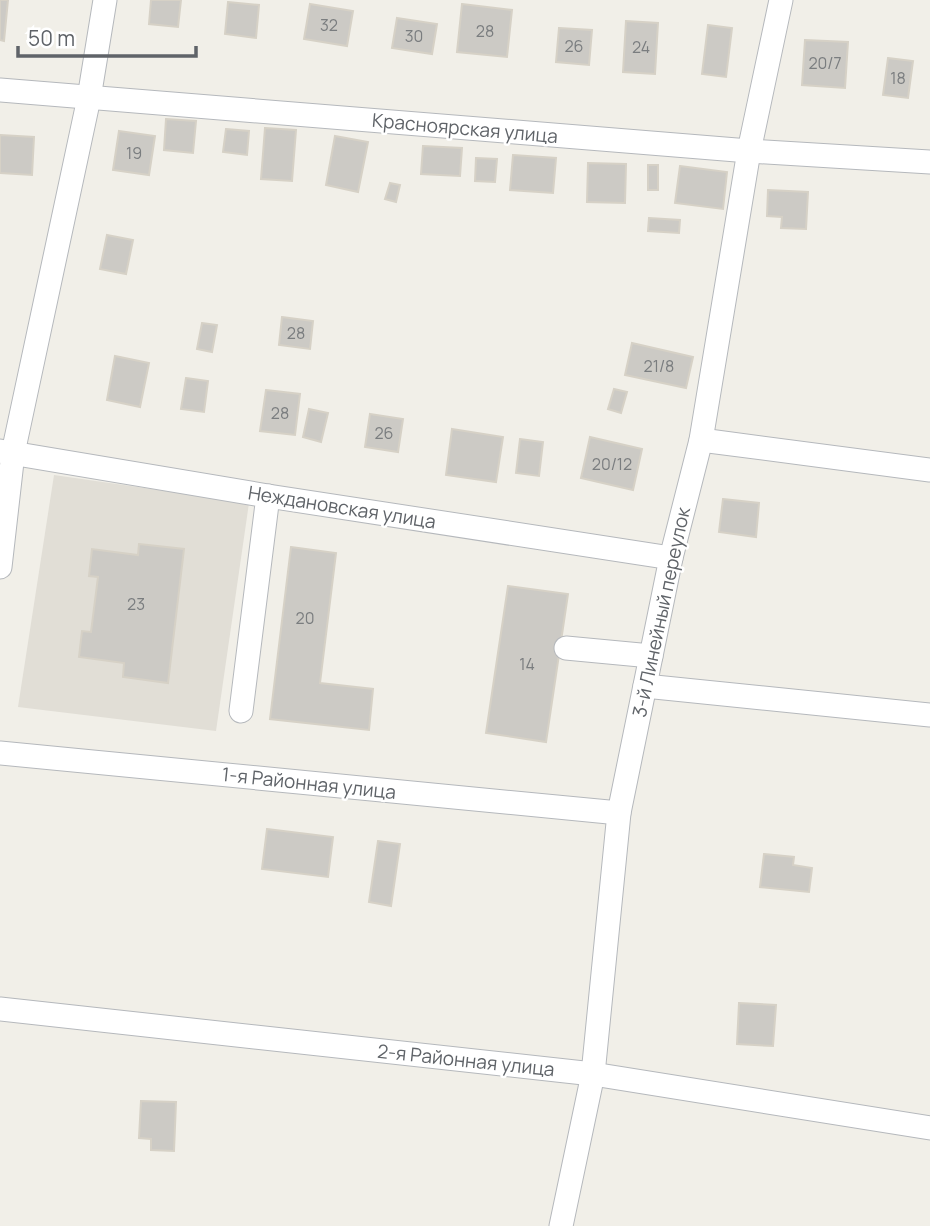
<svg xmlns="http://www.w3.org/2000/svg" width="930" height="1226" font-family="Manrope,sans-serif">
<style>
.education{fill:#e1ded6}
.building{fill:#cccac5;stroke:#d6d1c6;stroke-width:2}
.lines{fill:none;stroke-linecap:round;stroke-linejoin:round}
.minor-casing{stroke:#b5b8bc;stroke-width:25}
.minor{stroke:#fff;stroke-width:23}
.labels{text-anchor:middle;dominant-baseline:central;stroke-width:5;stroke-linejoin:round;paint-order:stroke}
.number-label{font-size:16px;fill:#7a7d7f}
.street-label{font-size:19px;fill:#5f6368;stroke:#fff}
</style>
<rect width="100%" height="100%" fill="#f1efe8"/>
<path class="education" d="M54 475 249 503 216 731 18 707Z"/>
<g class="building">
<path d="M0 0H8L4 41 0 40Z"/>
<path d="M151 0H181L178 27 149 24Z"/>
<path d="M228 2 259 5 256 38 225 34Z"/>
<path d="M310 4 353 11 347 46 304 39Z"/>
<path d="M462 4 512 10 507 57 457 52Z"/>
<path d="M397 18 437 24 432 54 392 48Z"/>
<path d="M626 21 658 23 655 74 623 72Z"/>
<path d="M708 25 732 28 726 77 702 74Z"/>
<path d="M559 28 592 30 589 65 556 62Z"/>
<path d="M805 40 848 42 845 88 802 85Z"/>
<path d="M888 58 913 61 908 98 883 95Z"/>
<path d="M166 119 196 121 193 153 164 150Z"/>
<path d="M265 128 296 130 292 181 261 179Z"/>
<path d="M226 129 249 131 247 155 223 152Z"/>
<path d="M119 131 155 136 149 175 113 170Z"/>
<path d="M0 135 34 137 32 175 0 173Z"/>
<path d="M335 136 368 142 358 192 326 185Z"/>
<path d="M423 146 462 148 460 176 421 174Z"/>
<path d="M513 155 556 158 553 193 510 190Z"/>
<path d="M476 158 497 159 495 182 475 181Z"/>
<path d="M588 163 626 164 625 203 587 202Z"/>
<rect x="648" y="165" width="10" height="25"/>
<path d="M680 166 727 172 723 209 675 203Z"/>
<path d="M390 183 400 185 396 202 385 199Z"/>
<path d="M768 190 808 192 806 229 781 228 782 217 767 216Z"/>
<path d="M649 218 680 220 679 233 648 231Z"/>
<path d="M107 235 133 240 126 274 100 269Z"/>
<path d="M282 317 313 321 310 349 279 345Z"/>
<path d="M202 323 217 325 212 352 197 349Z"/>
<path d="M632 343 693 357 686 388 625 375Z"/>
<path d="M115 356 149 363 140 407 107 400Z"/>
<path d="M186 378 208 381 204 412 181 409Z"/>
<path d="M614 389 627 392 621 413 608 409Z"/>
<path d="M266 390 300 394 295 435 260 431Z"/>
<path d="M309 409 328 413 321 442 303 437Z"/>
<path d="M370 414 403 419 398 452 365 447Z"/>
<path d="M452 429 503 437 496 482 446 475Z"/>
<path d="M590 437 642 449 633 490 581 478Z"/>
<path d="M520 439 543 442 539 476 516 473Z"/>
<path d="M723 499 759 503 756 537 719 532Z"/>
<path d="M139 544 184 549 168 683 123 677 124 663 79 657 82 631 91 632 98 577 89 576 92 549 138 555Z"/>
<path d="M291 547 336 553 320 683 373 689 369 730 270 719Z"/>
<path d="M508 586 568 594 546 742 486 733Z"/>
<path d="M267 829 333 837 328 877 262 869Z"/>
<path d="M378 841 400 844 391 906 369 902Z"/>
<path d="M764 854 794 857 793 865 812 868 809 892 760 887Z"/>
<path d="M739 1003 776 1005 773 1046 737 1044Z"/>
<path d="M141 1101 176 1102 174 1151 151 1150V1139L139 1138Z"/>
</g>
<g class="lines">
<g class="minor-casing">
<g id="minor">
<path d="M0 90 749 151 930 162"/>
<path d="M701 440 930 470"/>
<path d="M0 451 268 496 671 558"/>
<path d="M0 567 13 453 89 98 105 0"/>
<path d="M566 648 651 656"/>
<path d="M645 686 930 715"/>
<path d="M241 711 268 496"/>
<path d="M0 753 619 813"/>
<path d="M0 1009 593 1074 930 1128"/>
<path d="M561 1226 593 1074 619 813 671 558 701 440 749 151 781 0"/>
</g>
</g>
<use href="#minor" class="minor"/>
</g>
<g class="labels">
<g class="number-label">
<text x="329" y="25">32</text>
<text x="485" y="31">28</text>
<text x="414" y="36">30</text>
<text x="574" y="46">26</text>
<text x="641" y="47">24</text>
<text x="825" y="63">20/7</text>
<text x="898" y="78">18</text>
<text x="134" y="153">19</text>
<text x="296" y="333">28</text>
<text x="659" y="366">21/8</text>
<text x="280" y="413">28</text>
<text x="384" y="433">26</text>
<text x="612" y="464">20/12</text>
<text x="136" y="604">23</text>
<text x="305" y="618">20</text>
<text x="527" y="664">14</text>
</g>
<g class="street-label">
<text transform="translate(465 128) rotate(5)">Красноярская улица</text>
<text transform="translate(342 507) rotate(9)">Неждановская улица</text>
<text transform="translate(661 612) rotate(-78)">3-й Линейный переулок</text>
<text transform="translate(309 783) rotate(6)">1-я Районная улица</text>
<text transform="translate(466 1060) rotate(6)">2-я Районная улица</text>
</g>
</g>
<path d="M18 46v10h178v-10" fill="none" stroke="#5f6368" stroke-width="3.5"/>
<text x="28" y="46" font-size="21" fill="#5f6368" stroke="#ffffff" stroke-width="5" paint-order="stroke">50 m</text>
</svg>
